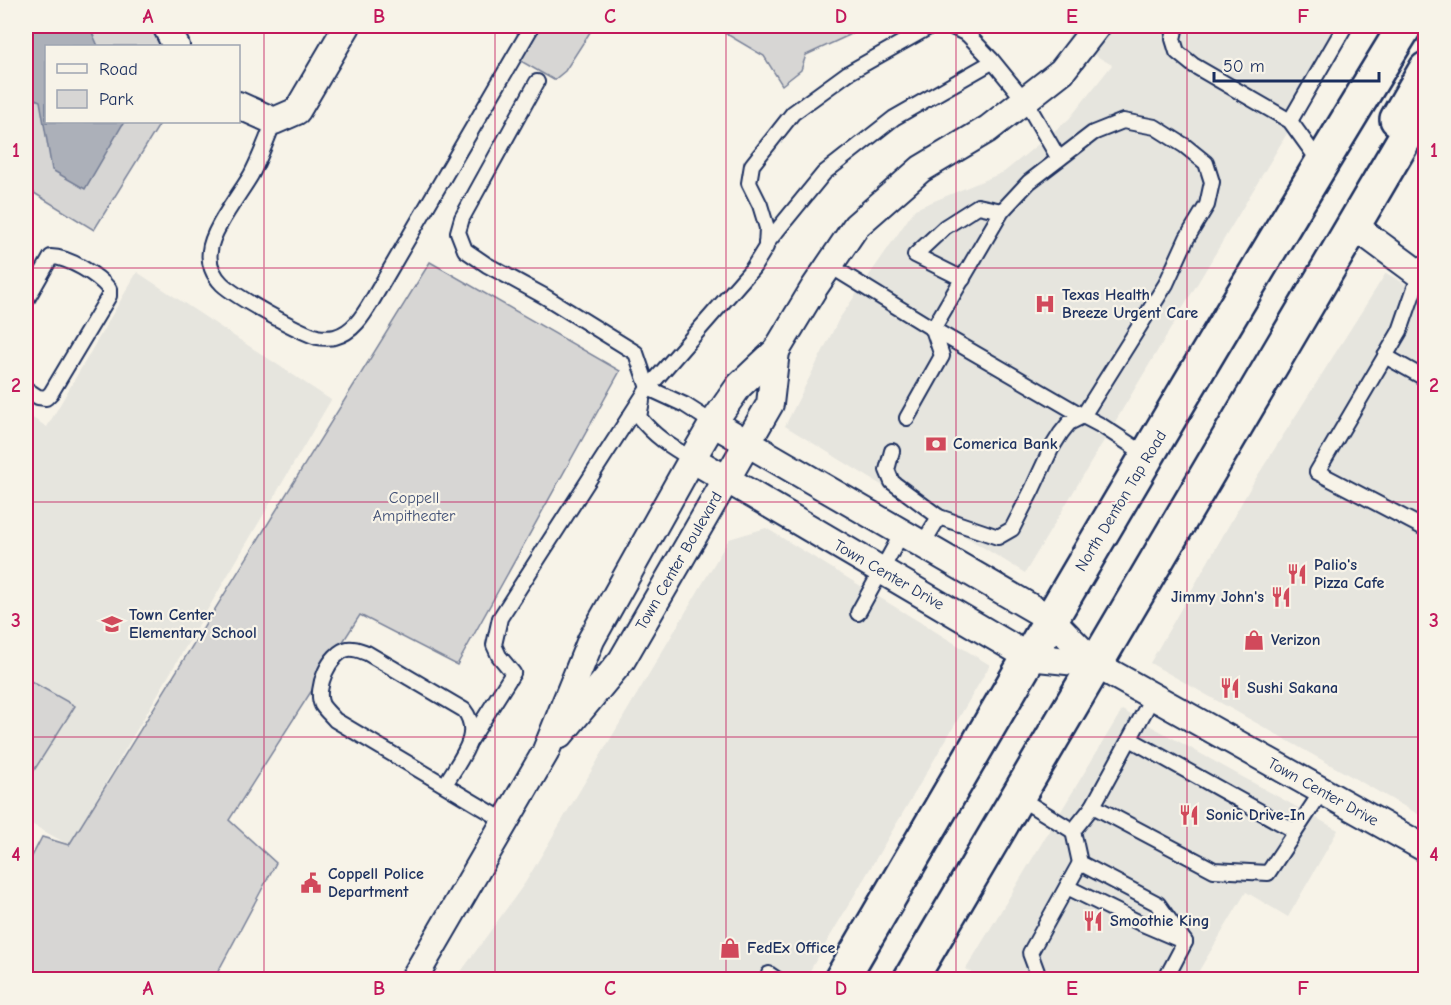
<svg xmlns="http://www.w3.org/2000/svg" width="1451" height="1005" font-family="'Comic Neue',sans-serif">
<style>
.built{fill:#e6e5de}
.green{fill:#d7d6d4;stroke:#798299;stroke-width:1.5}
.water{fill:#acb0b9;stroke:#727c95;stroke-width:1.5}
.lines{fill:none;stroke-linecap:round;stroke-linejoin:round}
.service-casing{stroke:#1b2f5e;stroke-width:18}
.minor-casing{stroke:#1b2f5e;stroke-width:30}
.primary-casing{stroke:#1b2f5e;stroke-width:38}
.service{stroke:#f7f3e8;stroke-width:14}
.minor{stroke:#f7f3e8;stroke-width:26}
.primary{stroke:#f7f3e8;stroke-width:33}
.grid{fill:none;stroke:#c2185b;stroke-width:1.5;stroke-opacity:0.55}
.labels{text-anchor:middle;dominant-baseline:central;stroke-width:4.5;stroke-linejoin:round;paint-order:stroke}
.poi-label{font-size:16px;font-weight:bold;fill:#1b2f5e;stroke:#f7f3e8;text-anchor:start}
.park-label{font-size:16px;fill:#415076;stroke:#f7f3e8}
.street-label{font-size:16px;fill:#1b2f5e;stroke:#f7f3e8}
.neatline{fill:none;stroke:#c2185b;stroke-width:2}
.grid-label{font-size:20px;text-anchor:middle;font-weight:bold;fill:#c2185b}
</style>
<rect width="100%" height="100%" fill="#f7f3e8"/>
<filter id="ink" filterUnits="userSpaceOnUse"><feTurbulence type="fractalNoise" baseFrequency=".0167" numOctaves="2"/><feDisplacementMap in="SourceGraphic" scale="12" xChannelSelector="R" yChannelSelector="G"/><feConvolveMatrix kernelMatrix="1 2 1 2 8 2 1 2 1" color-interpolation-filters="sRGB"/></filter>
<g filter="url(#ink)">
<g class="built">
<path d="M1074 26H1351L1025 573 785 426 839 319 915 209 1004 172 1069 119 1112 65 1067 39Z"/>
<path d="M137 272 331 400 69 845 26 821V414L47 427Z"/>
<path d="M1386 273 1425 295V818L1150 663 1253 483Z"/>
<path d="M766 528 990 665 805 979 455 980 525 883 729 539Z"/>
<path d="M1122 710 1338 830 1288 917 1246 892 1194 979 983 980 966 969Z"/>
</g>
<g class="green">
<path d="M26 26H152L163 46H46V122H161L94 230 26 188Z"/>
<path d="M540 26H594L565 71 554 80 519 60Z"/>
<path d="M713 26H869L806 55 801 70 782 85 764 56Z"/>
<path d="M430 262 620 371 457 665 360 615 229 820 276 863 214 979 26 980V868L42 837 69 845Z"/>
<path d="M27 679 75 706 26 783V682Z"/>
</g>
<path class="water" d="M26 26H89L98 46H46V122H124L85 189 52 170 40 101 26 95Z"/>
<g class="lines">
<g class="service-casing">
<g id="service">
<path d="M945 26H950L967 34 991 59 1026 102 1059 159"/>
<path d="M1176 26 1173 39 1177 52 1193 65 1290 121 1321 164"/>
<path d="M537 82 462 218 458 232 465 250 487 265 544 296 636 353 648 388 685 405 713 423"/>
<path d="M274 121C267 139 260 158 251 175 240 194 211 231 210 251 208 263 213 275 222 284 236 297 299 332 317 337 322 338 331 338 335 337 354 332 364 314 373 299L532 26"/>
<path d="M1290 121 1345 26"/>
<path d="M766 244 824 173 894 118 992 62"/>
<path d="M829 265 933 329 1083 416 1166 284 1187 238 1207 205 1212 182 1206 163 1185 146 1155 127 1123 121 1093 133 1029 182 1002 211 933 329 942 356 907 418"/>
<path d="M1419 276 1400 331 1317 472 1426 529"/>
<path d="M963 279 915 255 945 227 978 206 1002 211"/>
<path d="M26 301 51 257C68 257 98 275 109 289V296L51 393 46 398 38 397 26 389"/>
<path d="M1385 356 1426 379"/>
<path d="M642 401 639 417C654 436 671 447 692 459"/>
<path d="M892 451 887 470 892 482 939 517"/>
<path d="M922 545 939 517 998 537 1012 529 1032 490 1051 449 1061 433 1069 423 1083 416 1102 426 1148 456"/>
<path d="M858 613 902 533"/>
<path d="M1153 696 1093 806 1214 870 1268 873 1322 791"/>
<path d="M1130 739 1295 831"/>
<path d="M470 741 513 673 499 656 494 645 500 618 648 388 753 268 766 247 767 228 760 205 749 183 752 165 793 113 848 73 931 26"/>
<path d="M445 785C458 761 484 735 464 710L367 653C361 651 355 648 348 649 330 652 314 689 322 705 325 710 331 715 335 720 391 753 448 787 505 821"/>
<path d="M1018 797 1073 831 1080 863 1158 904 1185 942 1165 980"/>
<path d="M1073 831 1093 806"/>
<path d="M1067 887 1138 922 1185 942"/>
<path d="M769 974 778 980"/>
<path d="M1040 980 1030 953 1080 863"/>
</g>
</g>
<g class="minor-casing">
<g id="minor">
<path d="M166 26 176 46"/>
<path d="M238 105 274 121 297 111 347 26"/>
<path d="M1353 225 1426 279"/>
<path d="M713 423 1051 619 1095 664 1426 849"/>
<path d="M692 459 1029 657 1095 664"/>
<path d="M560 735 622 660 770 404 776 351"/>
<path d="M413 980 545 753 591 640 692 459 713 423 739 386 776 351 814 288 856 226 921 169 988 129 1062 71 1097 26"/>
</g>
</g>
<g class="primary-casing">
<g id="primary">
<path d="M1397 119 1426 69"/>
<path d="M841 980C1027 660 1212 341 1405 26"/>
<path d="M910 980 1426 102"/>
</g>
</g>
<use href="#service" class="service"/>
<use href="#minor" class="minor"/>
<use href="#primary" class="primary"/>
</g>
</g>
<path class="grid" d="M264 26V980M495 26V980M726 26V980M956 26V980M1187 26V980M26 268H1426M26 502H1426M26 737H1426"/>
<defs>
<g id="hospital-bare" transform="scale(1.62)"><path d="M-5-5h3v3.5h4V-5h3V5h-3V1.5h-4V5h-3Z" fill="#d1495b" stroke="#f7f3e8" stroke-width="2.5" paint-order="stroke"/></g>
<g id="bank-bare" transform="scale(1.62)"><path d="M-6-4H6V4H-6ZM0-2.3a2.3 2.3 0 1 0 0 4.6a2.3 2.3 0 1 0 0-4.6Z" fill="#d1495b" stroke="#f7f3e8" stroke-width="2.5" paint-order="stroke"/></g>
<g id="restaurant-bare" transform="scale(1.62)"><path d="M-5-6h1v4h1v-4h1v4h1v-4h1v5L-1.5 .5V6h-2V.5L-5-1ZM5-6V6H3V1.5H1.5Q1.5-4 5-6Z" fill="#d1495b" stroke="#f7f3e8" stroke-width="2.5" paint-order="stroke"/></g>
<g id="school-bare" transform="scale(1.62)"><path d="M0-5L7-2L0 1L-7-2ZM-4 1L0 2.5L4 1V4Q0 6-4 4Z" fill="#d1495b" stroke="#f7f3e8" stroke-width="2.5" paint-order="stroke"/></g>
<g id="shop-bare" transform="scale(1.62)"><path d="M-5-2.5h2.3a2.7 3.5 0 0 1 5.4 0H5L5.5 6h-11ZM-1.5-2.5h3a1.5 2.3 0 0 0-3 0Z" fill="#d1495b" stroke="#f7f3e8" stroke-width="2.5" paint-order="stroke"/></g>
<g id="civic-bare" transform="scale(1.62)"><path d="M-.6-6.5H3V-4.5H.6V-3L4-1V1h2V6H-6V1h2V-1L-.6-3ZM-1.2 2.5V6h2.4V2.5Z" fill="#d1495b" stroke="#f7f3e8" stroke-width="2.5" paint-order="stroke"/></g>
</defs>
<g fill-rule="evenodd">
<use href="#hospital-bare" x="1045" y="304"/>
<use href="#bank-bare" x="936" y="444"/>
<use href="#restaurant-bare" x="1297" y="574"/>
<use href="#restaurant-bare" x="1281" y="597"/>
<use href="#school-bare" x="112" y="624"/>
<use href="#shop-bare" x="1254" y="640"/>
<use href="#restaurant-bare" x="1230" y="688"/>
<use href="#restaurant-bare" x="1189" y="815"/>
<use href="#civic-bare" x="311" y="883"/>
<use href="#restaurant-bare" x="1093" y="921"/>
<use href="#shop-bare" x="730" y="948"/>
</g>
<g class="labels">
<g class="poi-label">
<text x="1062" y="295">Texas Health<tspan x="1062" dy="18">Breeze Urgent Care</tspan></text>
<text x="953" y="444">Comerica Bank</text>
<text x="1314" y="565">Palio's<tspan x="1314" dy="18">Pizza Cafe</tspan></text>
<text x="1264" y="597" text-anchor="end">Jimmy John's</text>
<text x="129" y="615">Town Center<tspan x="129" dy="18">Elementary School</tspan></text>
<text x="1271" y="640">Verizon</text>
<text x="1247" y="688">Sushi Sakana</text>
<text x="1206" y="815">Sonic Drive-In</text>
<text x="328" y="874">Coppell Police<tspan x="328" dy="18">Department</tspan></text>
<text x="1110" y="921">Smoothie King</text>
<text x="747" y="948">FedEx Office</text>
</g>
<g class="park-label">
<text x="414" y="498">Coppell<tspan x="414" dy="18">Ampitheater</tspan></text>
</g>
<g class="street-label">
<text transform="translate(1121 501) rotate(-59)">North Denton Tap Road</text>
<text transform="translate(679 561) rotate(-60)">Town Center Boulevard</text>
<text transform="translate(889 575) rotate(30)">Town Center Drive</text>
<text transform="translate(1323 792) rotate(29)">Town Center Drive</text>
</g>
</g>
<rect width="1451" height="1005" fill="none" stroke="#f7f3e8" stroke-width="66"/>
<rect x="45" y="45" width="195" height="78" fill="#f7f3e8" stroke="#9fa5b1" stroke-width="1.5"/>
<rect x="57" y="64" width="30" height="9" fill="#f7f3e8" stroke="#9fa5b1" stroke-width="1.5"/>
<text x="99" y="75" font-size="18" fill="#1b2f5e">Road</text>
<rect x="57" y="90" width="30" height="18" fill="#d7d6d4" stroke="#9fa5b1" stroke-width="1.5"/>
<text x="99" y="105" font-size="18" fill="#1b2f5e">Park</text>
<path d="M1214 72v9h165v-9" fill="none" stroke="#1b2f5e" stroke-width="3"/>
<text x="1223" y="72" font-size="18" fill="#1b2f5e" stroke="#f7f3e8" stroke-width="4.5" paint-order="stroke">50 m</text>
<rect x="33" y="33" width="1385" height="939" class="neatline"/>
<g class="grid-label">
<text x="148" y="23">A</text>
<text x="379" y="23">B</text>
<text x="610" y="23">C</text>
<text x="841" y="23">D</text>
<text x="1072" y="23">E</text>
<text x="1303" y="23">F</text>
<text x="16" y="157">1</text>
<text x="1434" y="157">1</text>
<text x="16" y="392">2</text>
<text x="1434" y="392">2</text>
<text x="16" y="627">3</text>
<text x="1434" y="627">3</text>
<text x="16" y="861">4</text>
<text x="1434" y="861">4</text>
<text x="148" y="995">A</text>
<text x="379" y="995">B</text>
<text x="610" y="995">C</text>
<text x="841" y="995">D</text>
<text x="1072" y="995">E</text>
<text x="1303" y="995">F</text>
</g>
</svg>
